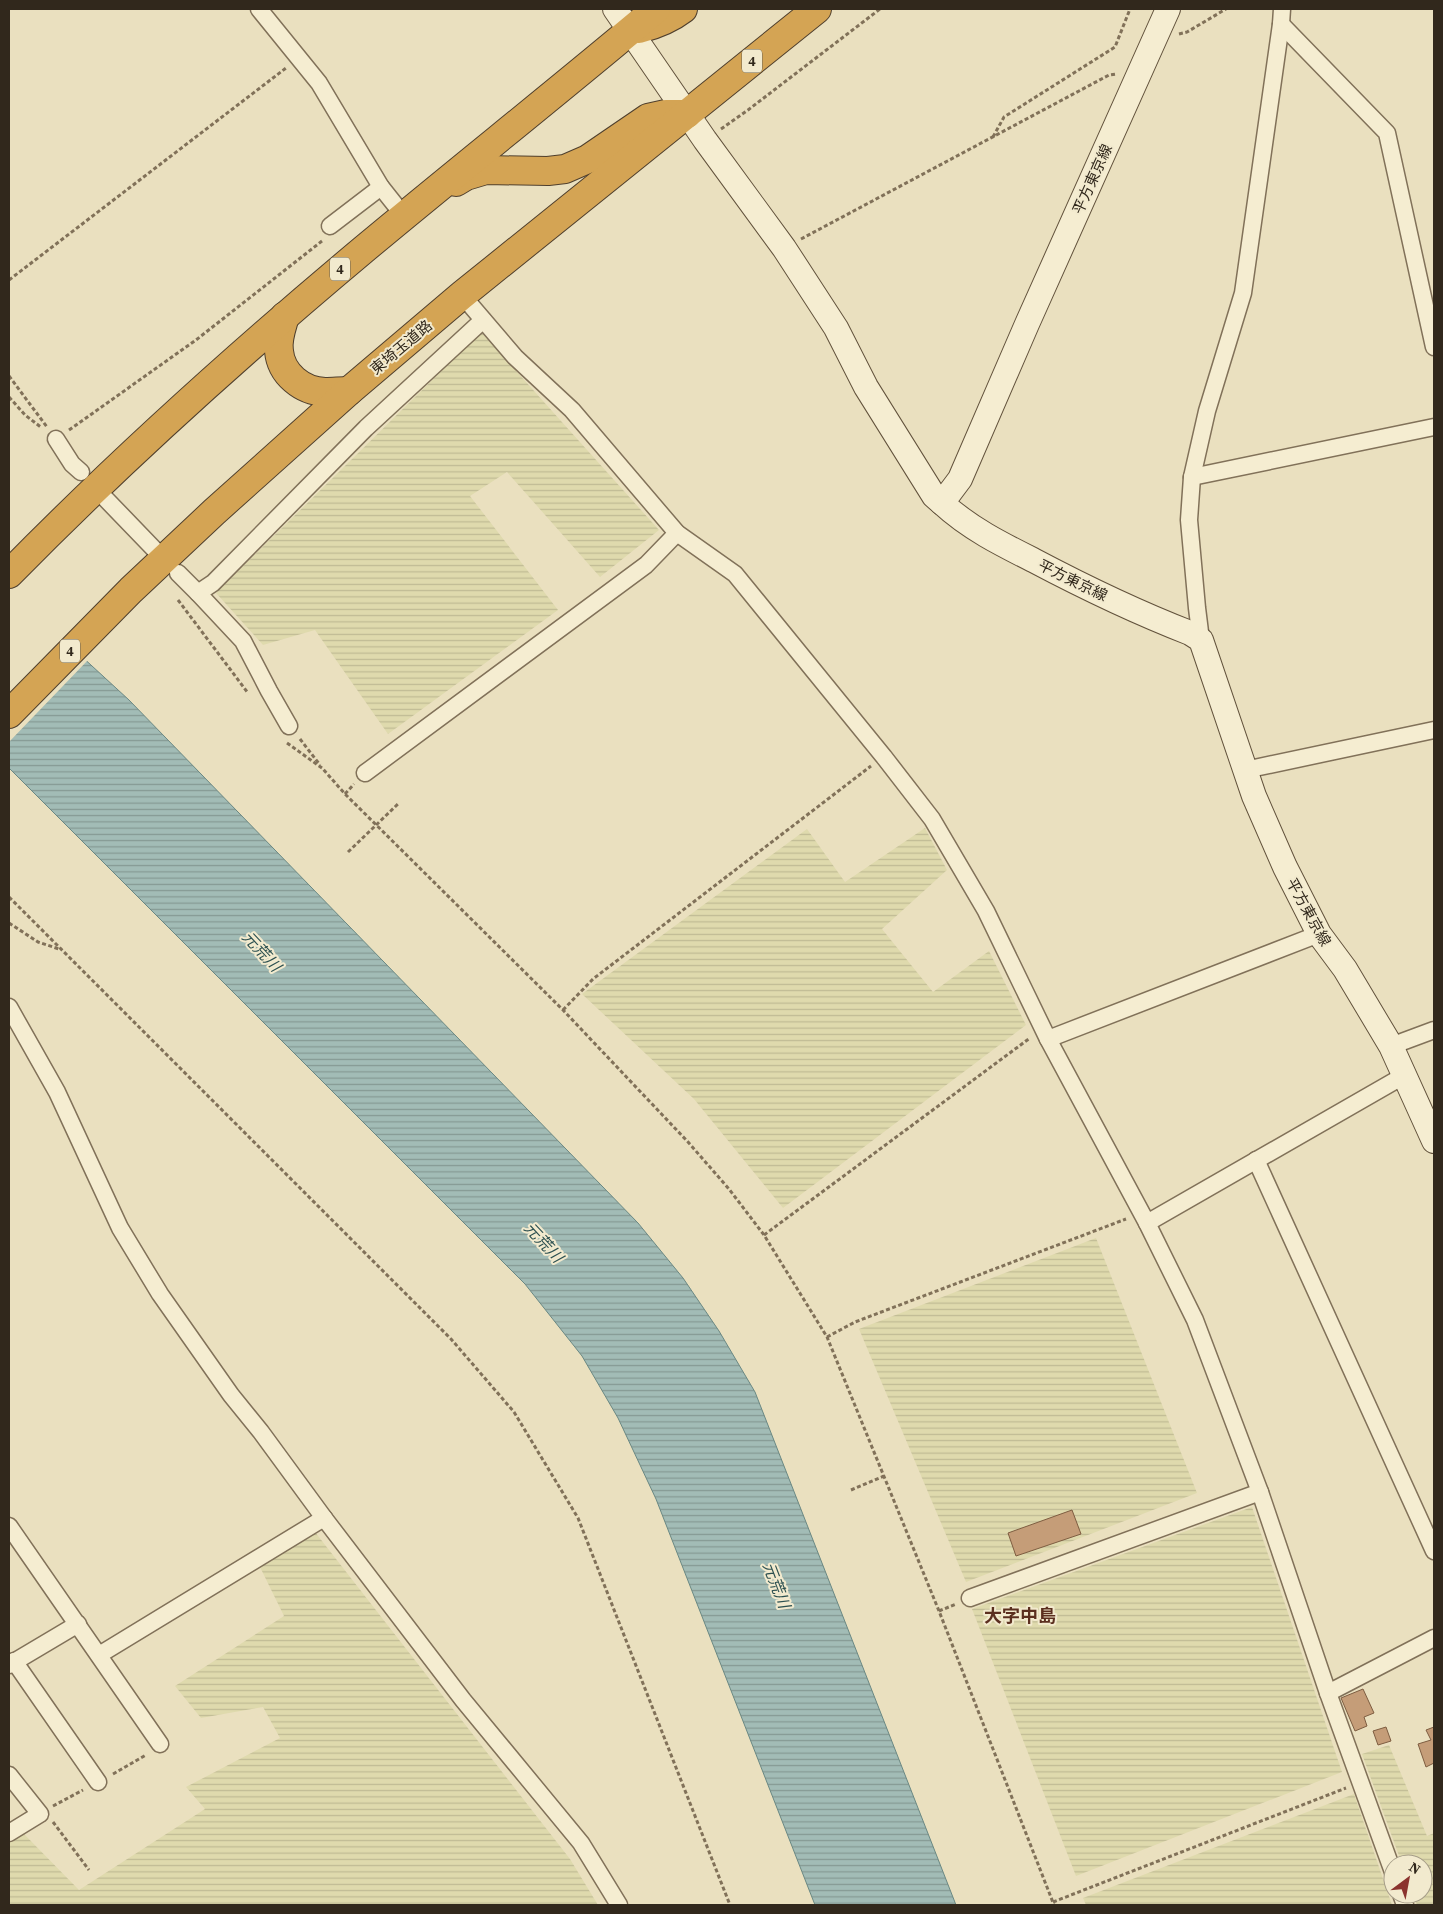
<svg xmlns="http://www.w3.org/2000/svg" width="1443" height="1914" font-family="'Source Serif 4','Noto Sans JP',serif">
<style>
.farmland{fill:url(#farmland-rules)}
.water{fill:url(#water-rules);stroke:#6a8883}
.pier{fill:#eae0bf}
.building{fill:#c59d78;stroke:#7e5d41}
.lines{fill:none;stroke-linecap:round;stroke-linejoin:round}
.street-casing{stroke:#817159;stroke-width:19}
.secondary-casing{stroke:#62523c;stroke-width:26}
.highway-casing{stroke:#4f3f2d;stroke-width:30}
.path{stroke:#817159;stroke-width:3;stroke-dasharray:4 2.5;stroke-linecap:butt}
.street{stroke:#f5edd1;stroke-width:16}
.secondary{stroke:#f5edd1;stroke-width:24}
.highway{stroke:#d4a454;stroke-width:28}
.labels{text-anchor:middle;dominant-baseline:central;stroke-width:4;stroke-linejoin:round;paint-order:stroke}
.shield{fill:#f2eace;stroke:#6b6251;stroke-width:1}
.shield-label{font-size:14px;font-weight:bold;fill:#31281c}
.street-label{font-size:15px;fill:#31281c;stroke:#f2eace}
.water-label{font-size:16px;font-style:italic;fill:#2c5050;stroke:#f2eace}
.quarter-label{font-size:18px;font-weight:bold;fill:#5b2f1f;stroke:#f2eace}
</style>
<defs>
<pattern id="farmland-rules" width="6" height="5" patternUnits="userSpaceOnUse" patternTransform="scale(1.25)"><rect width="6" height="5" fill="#dfdaad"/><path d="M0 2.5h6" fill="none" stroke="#c0bb94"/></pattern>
<pattern id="water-rules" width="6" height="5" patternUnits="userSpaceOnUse" patternTransform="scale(1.25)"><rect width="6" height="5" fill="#a2bcb6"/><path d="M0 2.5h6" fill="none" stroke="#859993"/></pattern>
</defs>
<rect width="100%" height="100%" fill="#eae0bf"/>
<g class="farmland">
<path d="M481 332 659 530 600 577 507 472 470 496 558 610 388 734 315 630 263 645 216 593Z"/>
<path d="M925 828 947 870 882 929 933 992 989 951 1026 1025 783 1208 694 1099 582 994 807 829 845 882Z"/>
<path d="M1096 1238 1197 1493 966 1582 859 1329Z"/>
<path d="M1252 1507 1342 1772 1076 1876 972 1609Z"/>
<path d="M315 1532 570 1859 598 1905H9V1843L24 1834 79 1890 205 1809 186 1787 280 1738 263 1707 201 1718 175 1686 284 1616 259 1565Z"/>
<path d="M1389 1745 1427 1836 1434 1833V1905H1417L1413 1894H1423V1864H1402L1362 1754Z"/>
<path d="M1354 1794 1392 1905H1086L1083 1898Z"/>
</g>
<path class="water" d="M9 582 42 620 129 700 638 1223 683 1278 719 1331 755 1392 956 1905H815L656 1499 618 1418 582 1356 525 1284 9 768Z"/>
<path class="pier" d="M9 580 44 619 88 660 9 742Z"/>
<g class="building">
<path d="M1072 1510 1081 1534 1016 1556 1008 1533Z"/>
<path d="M1363 1689 1374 1713 1364 1717 1367 1726 1355 1731 1341 1698Z"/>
<path d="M1386 1727 1391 1741 1378 1745 1373 1731Z"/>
<path d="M1434 1727V1763L1426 1767 1418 1744 1431 1740 1426 1730Z"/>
</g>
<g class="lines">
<g class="street-casing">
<g id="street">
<path d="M259 9 319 83 381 187 404 216"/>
<path d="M1281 24 1387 133 1434 347"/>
<path d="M330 226 381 187"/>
<path d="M462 295 515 357 572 410 677 533 735 574 884 757 932 819 986 911 1048 1039 1147 1223 1195 1320 1260 1492 1328 1693 1393 1872"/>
<path d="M56 439 72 464 81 472"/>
<path d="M1192 477 1434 427"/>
<path d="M101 494 155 550"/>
<path d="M178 573 198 593 213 583 366 428 483 320"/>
<path d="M198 593 243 641 269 691 289 726"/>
<path d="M1201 640 1197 608 1189 520 1192 477 1207 411 1243 293 1281 24 1282 9"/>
<path d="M1245 770 1434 730"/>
<path d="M365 773 646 565 677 533"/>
<path d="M9 1007 57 1092 120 1228 160 1294 231 1395 261 1432 324 1518 463 1700 581 1843 619 1905"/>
<path d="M1048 1039 1319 934"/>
<path d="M1391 1046 1434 1030"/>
<path d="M1256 1160 1434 1551"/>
<path d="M1147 1223 1405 1075"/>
<path d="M9 1526 160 1744"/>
<path d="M970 1598 1260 1492"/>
<path d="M99 1655 324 1518"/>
<path d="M14 1661 98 1782"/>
<path d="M9 1665 78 1624"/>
<path d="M1328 1693 1434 1638"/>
<path d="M9 1775 40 1814 9 1833"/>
<path d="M1401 1894 1405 1905"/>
</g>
</g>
<g class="secondary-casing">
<g id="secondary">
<path d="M615 9 705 140 784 248 836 328 866 387 934 496 942 503"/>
<path d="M1168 9 1027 324 960 479 942 503C969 528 1001 544 1033 560 1084 587 1136 612 1190 633L1201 640 1254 796 1285 867 1319 934 1345 969 1391 1046 1434 1141"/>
</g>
</g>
<g class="highway-casing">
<g id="highway">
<path d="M639 29C655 25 670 19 683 9"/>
<path d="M456 182 466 176 486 170 548 171 565 169 588 159 648 118 666 114H687"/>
<path d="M285 316C282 327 277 339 279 351 281 374 302 391 325 392 333 392 341 391 349 391"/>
<path d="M9 574C121 460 240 353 363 250 460 169 560 90 656 9"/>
<path d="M9 714 131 590 214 512 349 391 462 295 817 9"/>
</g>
</g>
<g class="path">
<path d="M1179 34 1187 32 1226 9"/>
<path d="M721 129 748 110 880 9"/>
<path d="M993 137 1004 117 1115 47 1130 9"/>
<path d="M801 239 1109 75 1116 74"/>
<path d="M9 280 286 68"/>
<path d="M9 376 47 427"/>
<path d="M9 397 25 415 42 428"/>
<path d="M69 430 196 340 322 241"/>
<path d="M178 600 248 693"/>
<path d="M300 739 320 765"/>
<path d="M287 743 322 768 345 794 563 1010 688 1142 729 1189 764 1235 827 1337 939 1611 1054 1905"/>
<path d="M345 794 354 784"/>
<path d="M348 852 399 803"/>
<path d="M9 897 451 1339 514 1412 578 1518 730 1905"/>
<path d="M9 923 38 942 59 949"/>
<path d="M563 1010 593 979 871 766"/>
<path d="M764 1235 1030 1038"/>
<path d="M827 1337 855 1322 1126 1219"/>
<path d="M851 1490 884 1476"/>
<path d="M939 1611 956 1604"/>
<path d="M113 1774 146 1755"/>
<path d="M53 1806 83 1790"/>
<path d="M53 1822 89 1870"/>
<path d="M1053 1902 1346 1788"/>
</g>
<use href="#street" class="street"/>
<use href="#secondary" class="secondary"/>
<use href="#highway" class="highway"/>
</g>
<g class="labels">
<g class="shield">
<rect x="742" y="49.5" width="20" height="23" rx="4"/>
<rect x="330" y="257.5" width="20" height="23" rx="4"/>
<rect x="60" y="639.5" width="20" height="23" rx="4"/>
</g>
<g class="shield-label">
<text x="752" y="61">4</text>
<text x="340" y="269">4</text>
<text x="70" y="651">4</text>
</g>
<g class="street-label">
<text transform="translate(1092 179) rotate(-66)">平方東京線</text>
<text transform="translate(401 347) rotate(-40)">東埼玉道路</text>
<text transform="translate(1073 580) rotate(26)">平方東京線</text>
<text transform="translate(1309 912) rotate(61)">平方東京線</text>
</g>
<g class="water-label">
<text transform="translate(262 951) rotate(47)">元荒川</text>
<text transform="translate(544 1242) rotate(47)">元荒川</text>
<text transform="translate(777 1585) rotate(69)">元荒川</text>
</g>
<g class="quarter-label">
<text x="1020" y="1615">大字中島</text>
</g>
</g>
<rect width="1443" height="1914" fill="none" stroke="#31281c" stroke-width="20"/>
<g transform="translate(1408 1879) rotate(32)"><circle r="24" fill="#f2eace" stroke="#a59c87"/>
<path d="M0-4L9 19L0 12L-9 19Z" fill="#8b332e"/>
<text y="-8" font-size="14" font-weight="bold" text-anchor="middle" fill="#31281c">N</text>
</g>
</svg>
